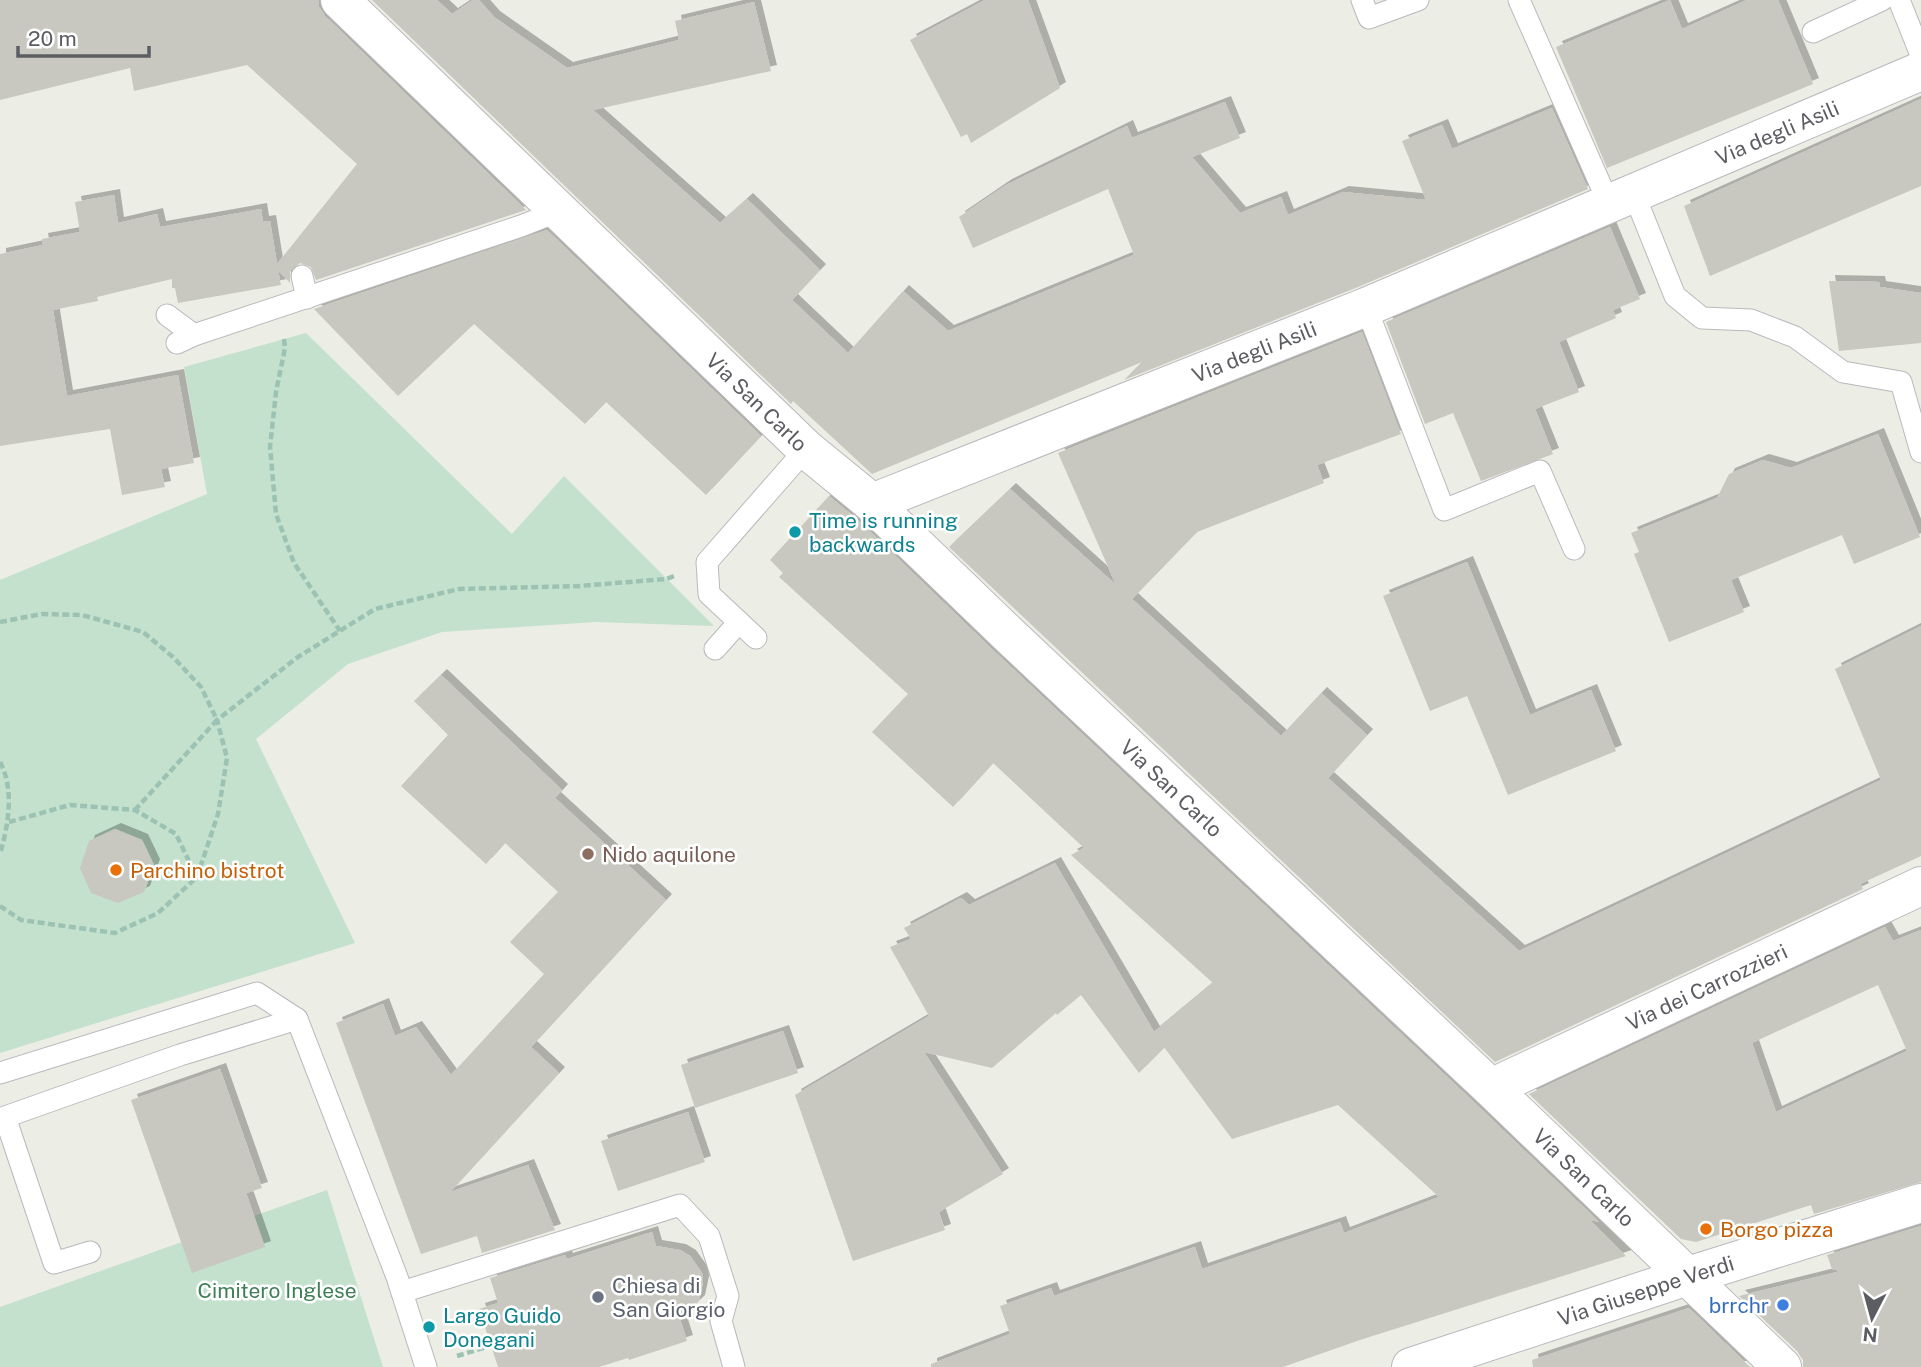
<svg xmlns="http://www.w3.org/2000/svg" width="1921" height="1367" font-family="'Public Sans',sans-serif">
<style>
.green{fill:#c3e1cd}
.building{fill:#c8c8c0;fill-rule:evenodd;filter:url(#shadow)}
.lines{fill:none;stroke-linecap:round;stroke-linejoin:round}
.lane-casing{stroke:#b9b9be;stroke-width:23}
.street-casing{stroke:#b9b9be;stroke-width:40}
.path{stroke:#9cc2b3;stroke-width:4.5;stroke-dasharray:7 3.5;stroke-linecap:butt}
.lane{stroke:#fff;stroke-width:21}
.street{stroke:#fff;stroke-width:38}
.culture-dot{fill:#0f9aa8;stroke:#fff;stroke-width:2.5}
.education-dot{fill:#8d6e63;stroke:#fff;stroke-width:2.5}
.food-dot{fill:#e8710a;stroke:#fff;stroke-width:2.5}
.worship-dot{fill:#6b7280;stroke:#fff;stroke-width:2.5}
.shop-dot{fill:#3f7fe0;stroke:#fff;stroke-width:2.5}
.labels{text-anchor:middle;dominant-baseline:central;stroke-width:5;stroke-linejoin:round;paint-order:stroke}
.street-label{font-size:21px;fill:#5c5d63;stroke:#fff}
.culture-label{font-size:21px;fill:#0d838f;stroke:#fff;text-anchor:start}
.education-label{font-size:21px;fill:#785e54;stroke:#fff;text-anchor:start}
.food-label{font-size:21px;fill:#c56008;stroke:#fff;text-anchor:start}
.worship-label{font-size:21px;fill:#5b616d;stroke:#fff;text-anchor:start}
.park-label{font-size:21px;fill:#3e7f56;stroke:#fff}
.shop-label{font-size:21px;fill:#366cbe;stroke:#fff;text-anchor:end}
</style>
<defs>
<filter id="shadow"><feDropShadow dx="6" dy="-6" stdDeviation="0" flood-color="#0004"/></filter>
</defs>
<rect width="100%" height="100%" fill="#ecede4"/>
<g class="green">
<path d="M306 333 512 534 564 476 714 626 596 622 442 632 348 664 256 739 355 943 0 1053V580L207 494 184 367Z"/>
<path d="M327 1190 383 1367H0V1307Z"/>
</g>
<g class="building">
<path d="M0 0H319V7L325 16 526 210 316 280 311 267 300 263 290 271V283L278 270 281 285 178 303 175 288H172V279L97 297 98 301 53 310 67 396 178 375 194 463 161 469 165 487 122 495 110 429 0 446V254L43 245 42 239 80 232 75 202 114 195 118 223 157 214 160 227 261 209 263 222 270 221 277 264 357 164 247 65 134 91 130 68 0 100Z"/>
<path d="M372 0H437L452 14 473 0H479L494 17 567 68 679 40 675 21 754 2 771 71 593 110 720 223 747 199 820 270 792 300 848 353 903 291 948 331 1134 255 1108 189 973 248 959 217 1006 185 1127 126 1132 138 1225 102 1240 138 1192 157 1240 213 1281 197 1288 215 1343 192 1426 200 1402 141 1442 125 1452 149 1552 108 1588 189 1358 287 1124 380 1142 362 872 474 793 401 791 404Z"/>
<path d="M985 0H1028L1060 88 971 143 967 134 961 137 910 40Z"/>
<path d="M1670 0 1682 29 1747 0H1778L1813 84 1607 168 1556 47Z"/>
<path d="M1921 99V186L1710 276 1684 206Z"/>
<path d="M1610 227 1640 299 1613 310 1616 318 1559 342 1579 392 1535 409 1553 454 1481 481 1453 413 1425 424 1386 322Z"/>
<path d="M547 230 761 436 706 495 606 402 585 424 474 324 398 396 314 309Z"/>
<path d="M1829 281 1879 282 1880 287 1921 293V343L1839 351Z"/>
<path d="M1362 332 1401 434 1317 465 1324 483 1197 532 1132 599 1281 736 1321 693 1367 735 1328 778 1519 951 1881 780 1835 669 1921 626V856L1860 884 1863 889 1495 1062 949 547 1010 489 1116 585 1058 453Z"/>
<path d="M1878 434 1920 537 1854 564 1842 535 1731 580 1744 612 1669 642 1634 554 1639 552 1631 533 1717 498 1729 474 1763 460 1791 468Z"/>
<path d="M829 496 857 519 994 651 1476 1104 1599 1222 1590 1220 1626 1256 1360 1340 1283 1367H931V1364L1010 1334 1000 1306 1051 1288 1054 1296 1195 1247 1202 1269 1340 1222 1344 1233 1439 1197 1338 1105 1232 1139 1161 1043 1164 1048 1139 1073 1081 995 1057 1015 1056 1013 992 1068 924 1052 1003 1174 939 1212 945 1230 853 1261 795 1095 929 1016 890 947 911 939 904 928 961 898 969 905 1055 863 1154 1032 1213 983 1071 855 1084 848 993 763 953 807 872 732 908 694 779 577 783 573 770 560Z"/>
<path d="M1467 562 1530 715 1591 690 1616 751 1508 795 1467 696 1430 711 1383 596Z"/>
<path d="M441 675 562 790 555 798 666 900 531 1047 559 1073 450 1192 528 1165 555 1230 482 1253 477 1236 421 1254 336 1023 383 1004 395 1036 416 1027 451 1075 544 974 510 942 558 892 505 843 486 864 401 786 448 735 414 701Z"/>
<path d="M115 829 142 840 154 865 144 892 118 903 91 893 80 868 89 841Z"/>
<path d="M1885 927 1893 941 1921 930V1182L1814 1214 1811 1205 1696 1242 1681 1239 1529 1094ZM1878 985 1907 1051 1776 1112 1752 1043Z"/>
<path d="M783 1031 798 1073 695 1108 681 1065Z"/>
<path d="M220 1069 262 1188 246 1193 265 1247 192 1273 131 1100Z"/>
<path d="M688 1112 705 1162 618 1191 601 1141Z"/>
<path d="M1921 1226V1367H1803V1360L1797 1351 1739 1296 1841 1271 1832 1269 1827 1255Z"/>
<path d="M652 1232 656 1246 680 1250 690 1256 702 1273 703 1282 699 1301 680 1319 687 1341 629 1360 628 1358 599 1367H498L479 1309 498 1303 490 1278 565 1255 567 1259Z"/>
<path d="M1689 1308 1750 1367H1533L1532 1360Z"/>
</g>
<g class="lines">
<g class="lane-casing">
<g id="lane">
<path d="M1362 0 1369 18 1418 0"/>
<path d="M1519 0 1609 204"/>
<path d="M1899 0 1921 55"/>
<path d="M1813 32 1882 0"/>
<path d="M1634 194 1675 296 1702 318 1751 320 1795 337 1843 372 1901 382 1921 452"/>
<path d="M302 276 307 298"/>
<path d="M1366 307 1444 510 1540 471 1574 549"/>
<path d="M167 315 194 335"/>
<path d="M177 343 194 335 521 226 559 211"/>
<path d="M756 638 709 594 707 562 806 449"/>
<path d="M715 649 739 622"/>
<path d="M0 1073 257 993 297 1019 397 1277 426 1367"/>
<path d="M90 1252 54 1263 5 1117 180 1055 297 1019"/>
<path d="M402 1292 680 1205 709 1236 728 1296 721 1321 734 1367"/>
</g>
</g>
<g class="street-casing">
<g id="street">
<path id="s1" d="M340 0 806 449 872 503 1009 635 1491 1088 1782 1367"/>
<path id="s2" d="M872 503 1366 307 1921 71"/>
<path id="s3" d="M1491 1088 1921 886"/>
<path id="s4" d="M1411 1367 1688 1276 1921 1203"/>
</g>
</g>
<g class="path">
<path d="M284 339 285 348 276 392 270 447 276 514 294 563 340 631"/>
<path d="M0 622 42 614 82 615 143 632 174 658 201 687 217 720 135 810"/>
<path d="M0 762C15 790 8 826 0 854"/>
<path d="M9 822 70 805 135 810 176 834 196 876"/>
<path d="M0 906 21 920 115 933 158 913 197 877 218 814 227 758 217 720 298 657 375 609 459 589 579 586 666 579 677 575"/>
<path d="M457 1356 510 1340"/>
</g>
<use href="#lane" class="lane"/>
<use href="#street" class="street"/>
</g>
<g class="culture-dot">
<circle cx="795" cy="532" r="7"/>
<circle cx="429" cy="1327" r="7"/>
</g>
<circle class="education-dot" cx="588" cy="854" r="7"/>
<g class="food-dot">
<circle cx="116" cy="870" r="7"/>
<circle cx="1706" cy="1229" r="7"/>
</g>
<circle class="worship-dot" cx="598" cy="1297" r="7"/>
<circle class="shop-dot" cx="1783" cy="1305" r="7"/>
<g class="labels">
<g class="street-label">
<text stroke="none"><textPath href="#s2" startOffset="978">Via degli Asili</textPath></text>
<text stroke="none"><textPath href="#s2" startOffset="411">Via degli Asili</textPath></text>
<text stroke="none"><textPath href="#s1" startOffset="579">Via San Carlo</textPath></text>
<text stroke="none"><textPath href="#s1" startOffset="1146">Via San Carlo</textPath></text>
<text stroke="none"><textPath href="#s3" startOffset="238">Via dei Carrozzieri</textPath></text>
<text stroke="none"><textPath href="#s1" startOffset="1713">Via San Carlo</textPath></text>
<text stroke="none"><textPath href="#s4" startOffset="247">Via Giuseppe Verdi</textPath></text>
</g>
<g class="culture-label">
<text x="809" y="520">Time is running<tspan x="809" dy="24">backwards</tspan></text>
<text x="443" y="1315">Largo Guido<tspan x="443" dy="24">Donegani</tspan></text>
</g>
<g class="education-label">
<text x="602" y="854">Nido aquilone</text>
</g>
<g class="food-label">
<text x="130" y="870">Parchino bistrot</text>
<text x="1720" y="1229">Borgo pizza</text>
</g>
<g class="worship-label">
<text x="612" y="1285">Chiesa di<tspan x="612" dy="24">San Giorgio</tspan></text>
</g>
<g class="park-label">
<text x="277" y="1290">Cimitero Inglese</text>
</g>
<g class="shop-label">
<text x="1769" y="1305">brrchr</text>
</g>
</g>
<g transform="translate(1872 1318) rotate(186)" stroke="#ffffff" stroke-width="5" paint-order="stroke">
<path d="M0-5L12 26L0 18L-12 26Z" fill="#5c5d63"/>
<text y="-10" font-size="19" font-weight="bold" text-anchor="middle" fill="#5c5d63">N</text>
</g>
<path d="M18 46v10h131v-10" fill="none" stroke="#5c5d63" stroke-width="3.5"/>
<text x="28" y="46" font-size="21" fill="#5c5d63" stroke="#ffffff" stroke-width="5" paint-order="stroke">20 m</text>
</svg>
